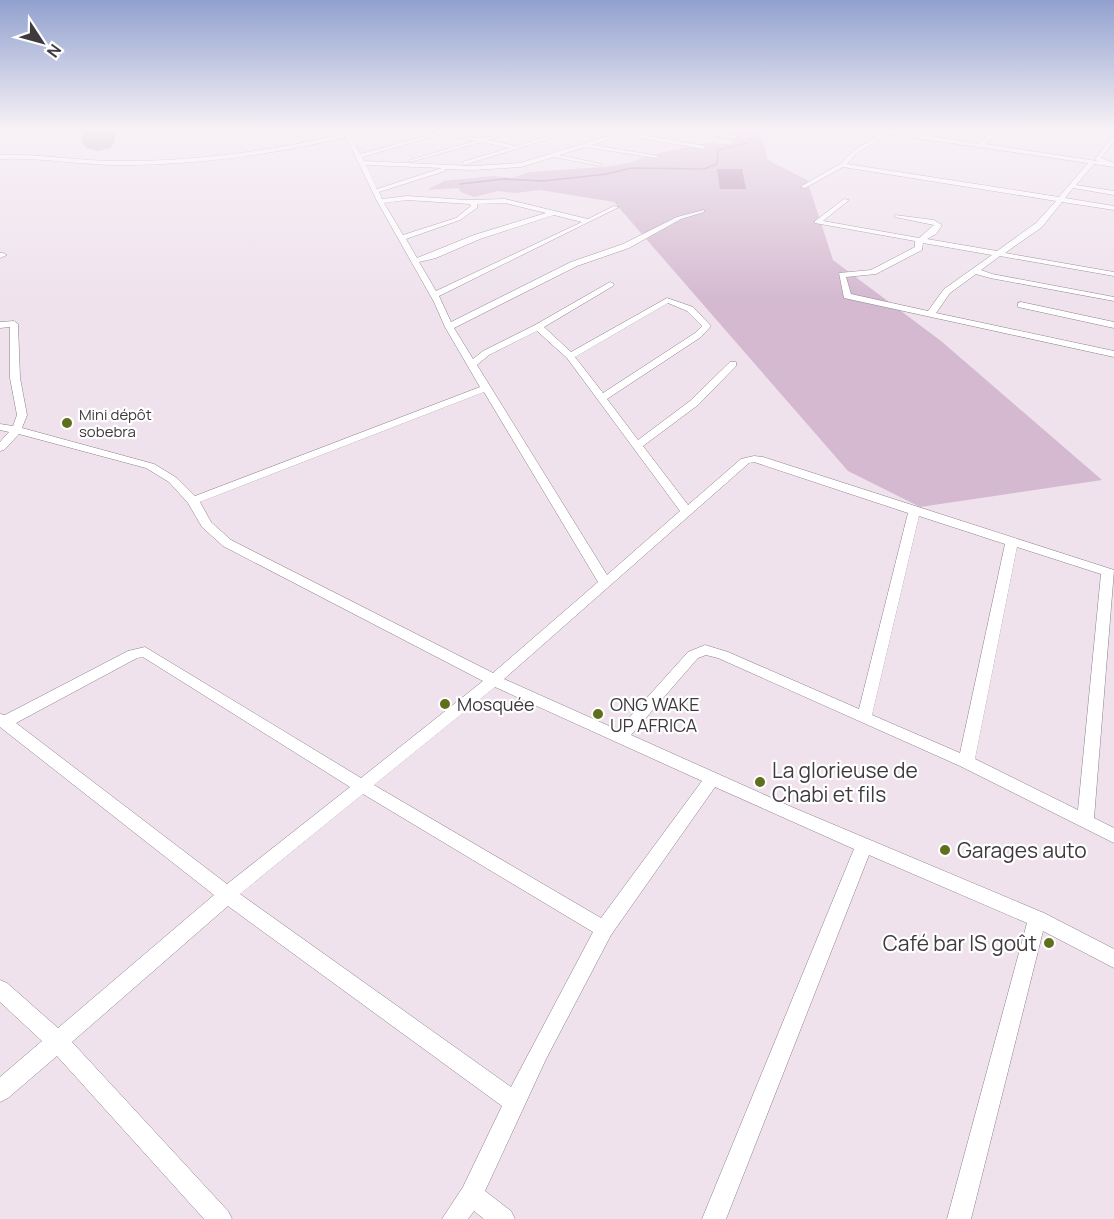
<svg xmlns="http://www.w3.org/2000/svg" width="1114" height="1219" font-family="Manrope,sans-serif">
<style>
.green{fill:#d4b9d0}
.water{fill:#ae85a9}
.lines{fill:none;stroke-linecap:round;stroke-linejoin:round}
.stream{stroke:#ae85a9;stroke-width:1.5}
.runway{fill:#a9a0a8;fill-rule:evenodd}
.minor-casing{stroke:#8c818b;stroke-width:1}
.minor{fill:#fff;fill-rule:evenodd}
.poi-dot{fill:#5e701c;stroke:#fff;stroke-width:2}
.labels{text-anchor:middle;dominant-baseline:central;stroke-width:4.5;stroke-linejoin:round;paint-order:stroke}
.far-poi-label{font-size:15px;fill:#3f3a3e;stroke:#fff;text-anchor:start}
.poi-label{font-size:18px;fill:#3f3a3e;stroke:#fff;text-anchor:start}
.near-poi-label{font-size:21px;fill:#3f3a3e;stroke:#fff;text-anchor:start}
</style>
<rect width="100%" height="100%" fill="#efe2ed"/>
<path class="green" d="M730 129H760L768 160 807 180 833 260 941 341 1102 480 920 507 848 471 614 202 540 190 515 193 498 191 474 197 461 192 458 188 427 190 444 181 492 176 512 178 529 172 604 167 629 163 647 156 706 143 731 144Z"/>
<path class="water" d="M717 169H742L746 189H720Z"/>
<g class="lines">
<path class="stream" d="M460 184 504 179 543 181 607 174 631 168 704 169 717 164 718 150 747 143"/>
<path class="runway" d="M84 129H116L115 141 110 148 98 151 86 148 81 141Z"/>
<g class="minor-casing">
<g id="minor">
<path d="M342 129H348L350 133 375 129 351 136 360 154 437 133 422 129C442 129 461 138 480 138 494 139 508 129 523 129L488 140 516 146 571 129H581L464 165 462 162 509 148 482 142 410 162V160L474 141 443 134 362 157 364 161 472 166 520 163 615 134 591 129 622 132 640 129 629 133 706 146 704 149 622 135 592 145 659 156 656 158 585 147 559 155 601 164V166L554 157 521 167 472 170 445 169V171L379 192 382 199 407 196 467 200 505 199 588 219 614 206 619 207 439 296 451 322 571 262 623 244 677 217 704 210V212L681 219 629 248 577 266 454 328 473 359 483 351 535 325 610 282 614 284 613 286 544 327 571 352 667 298 693 307 711 326 701 337 607 399 638 440 690 401 730 362H736V366L698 405 643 446 688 505 741 459 754 456 763 457 1114 570 1094 818 1114 828V843L960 766 718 658 706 655 698 658 631 735 794 808 1044 913 1114 949V968L1043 931 971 1219H947L1027 923 869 855 726 1219H702L854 849 715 787 611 935 546 1059 485 1191 511 1211 515 1219H484L474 1211 468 1219H442L463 1187 502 1106 228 906 72 1042 228 1211 232 1219H204L57 1056 8 1098 0 1102V1077L42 1041 0 1002V980L7 983 58 1028 214 895 0 727V714L5 715 128 651 145 647 361 778 483 681 223 546 202 527 188 503 169 482 146 468 19 434 4 450 0 451V442L9 432 0 430V424L13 426 17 415 10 378V327L0 328V322L14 321 18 324 20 378 27 415 22 428 154 464 177 478 195 496 480 387 445 327 434 302 377 201 346 137C272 155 195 165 119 165 79 165 40 157 0 159V155H15C49 155 82 161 116 161 192 162 270 151 345 134ZM366 165 442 168 377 189ZM407 200 470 204 471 206 456 218 403 235 384 203ZM505 203 546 213 474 235 417 258 406 239 460 220 477 208V204ZM554 215 582 222 436 291 419 262 436 258 480 239ZM668 303 687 311 702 326 695 333 603 393 575 357ZM537 331 567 358 680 511 607 575 477 365 489 355ZM484 392 598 582 493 673 231 540 211 522 200 502ZM754 462 908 513 859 709 728 652 705 645 688 652 618 730 504 679 749 463ZM919 516 1005 544 960 753 872 715ZM1017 547 1101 574 1078 810 975 759ZM143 657 350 787 227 884 16 723 137 658ZM495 687 702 781 601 918 374 785ZM363 794 593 932 511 1087 240 894Z"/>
<path d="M677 129H693L738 137 735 139Z"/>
<path d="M888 129 979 144 996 129H1003L985 144 1097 161 1095 159 1114 135V141L1101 158 1114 163V167L1094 164 1076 185 1114 191V195L1073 188 1065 198 1114 206V210L1062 202 1042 227 1005 253 1114 272V276L1000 256 981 270 992 274 1114 297V301L990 278 976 274 950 293 936 313 1114 351V357L844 298 839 273 871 270 915 247V241L815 223V221L844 199 849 200 823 221 919 238 934 225 895 217V215L934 220 942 225 936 234 927 239 997 251 1036 223 1056 201 843 167 805 188 800 187 840 164 853 151ZM888 134 1088 163 1059 197 847 164 857 153ZM923 243 992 255 944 289 928 311 851 294 846 277 876 274 922 250Z"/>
<path d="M0 253H3L7 255 0 258Z"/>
<path d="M1021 302 1114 322V328L1018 307V303Z"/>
</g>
</g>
<use href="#minor" class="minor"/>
</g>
<linearGradient id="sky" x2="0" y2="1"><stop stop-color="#91a1cf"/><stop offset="0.43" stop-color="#f8f2f7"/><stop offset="1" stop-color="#f8f2f7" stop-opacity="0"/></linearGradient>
<rect width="1114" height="300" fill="url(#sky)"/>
<g class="poi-dot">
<circle cx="67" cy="423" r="6"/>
<circle cx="445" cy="704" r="6"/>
<circle cx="598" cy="714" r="6"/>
<circle cx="760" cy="782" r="6"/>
<circle cx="945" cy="850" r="6"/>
<circle cx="1049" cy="943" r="6"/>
</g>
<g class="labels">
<g class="far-poi-label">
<text x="79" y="414">Mini dépôt<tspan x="79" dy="17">sobebra</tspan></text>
</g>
<g class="poi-label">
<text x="457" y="704">Mosquée</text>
<text x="610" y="704">ONG WAKE<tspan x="610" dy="21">UP AFRICA</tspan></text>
</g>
<g class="near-poi-label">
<text x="772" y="770">La glorieuse de<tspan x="772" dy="24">Chabi et fils</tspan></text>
<text x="957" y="850">Garages auto</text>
<text x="1037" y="943" text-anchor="end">Café bar IS goût</text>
</g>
</g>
<g transform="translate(42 42) rotate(126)" stroke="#ffffff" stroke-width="4.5" paint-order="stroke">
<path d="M0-4.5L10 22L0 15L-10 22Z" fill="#3f3a3e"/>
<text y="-9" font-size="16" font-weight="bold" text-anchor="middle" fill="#3f3a3e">N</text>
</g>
</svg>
